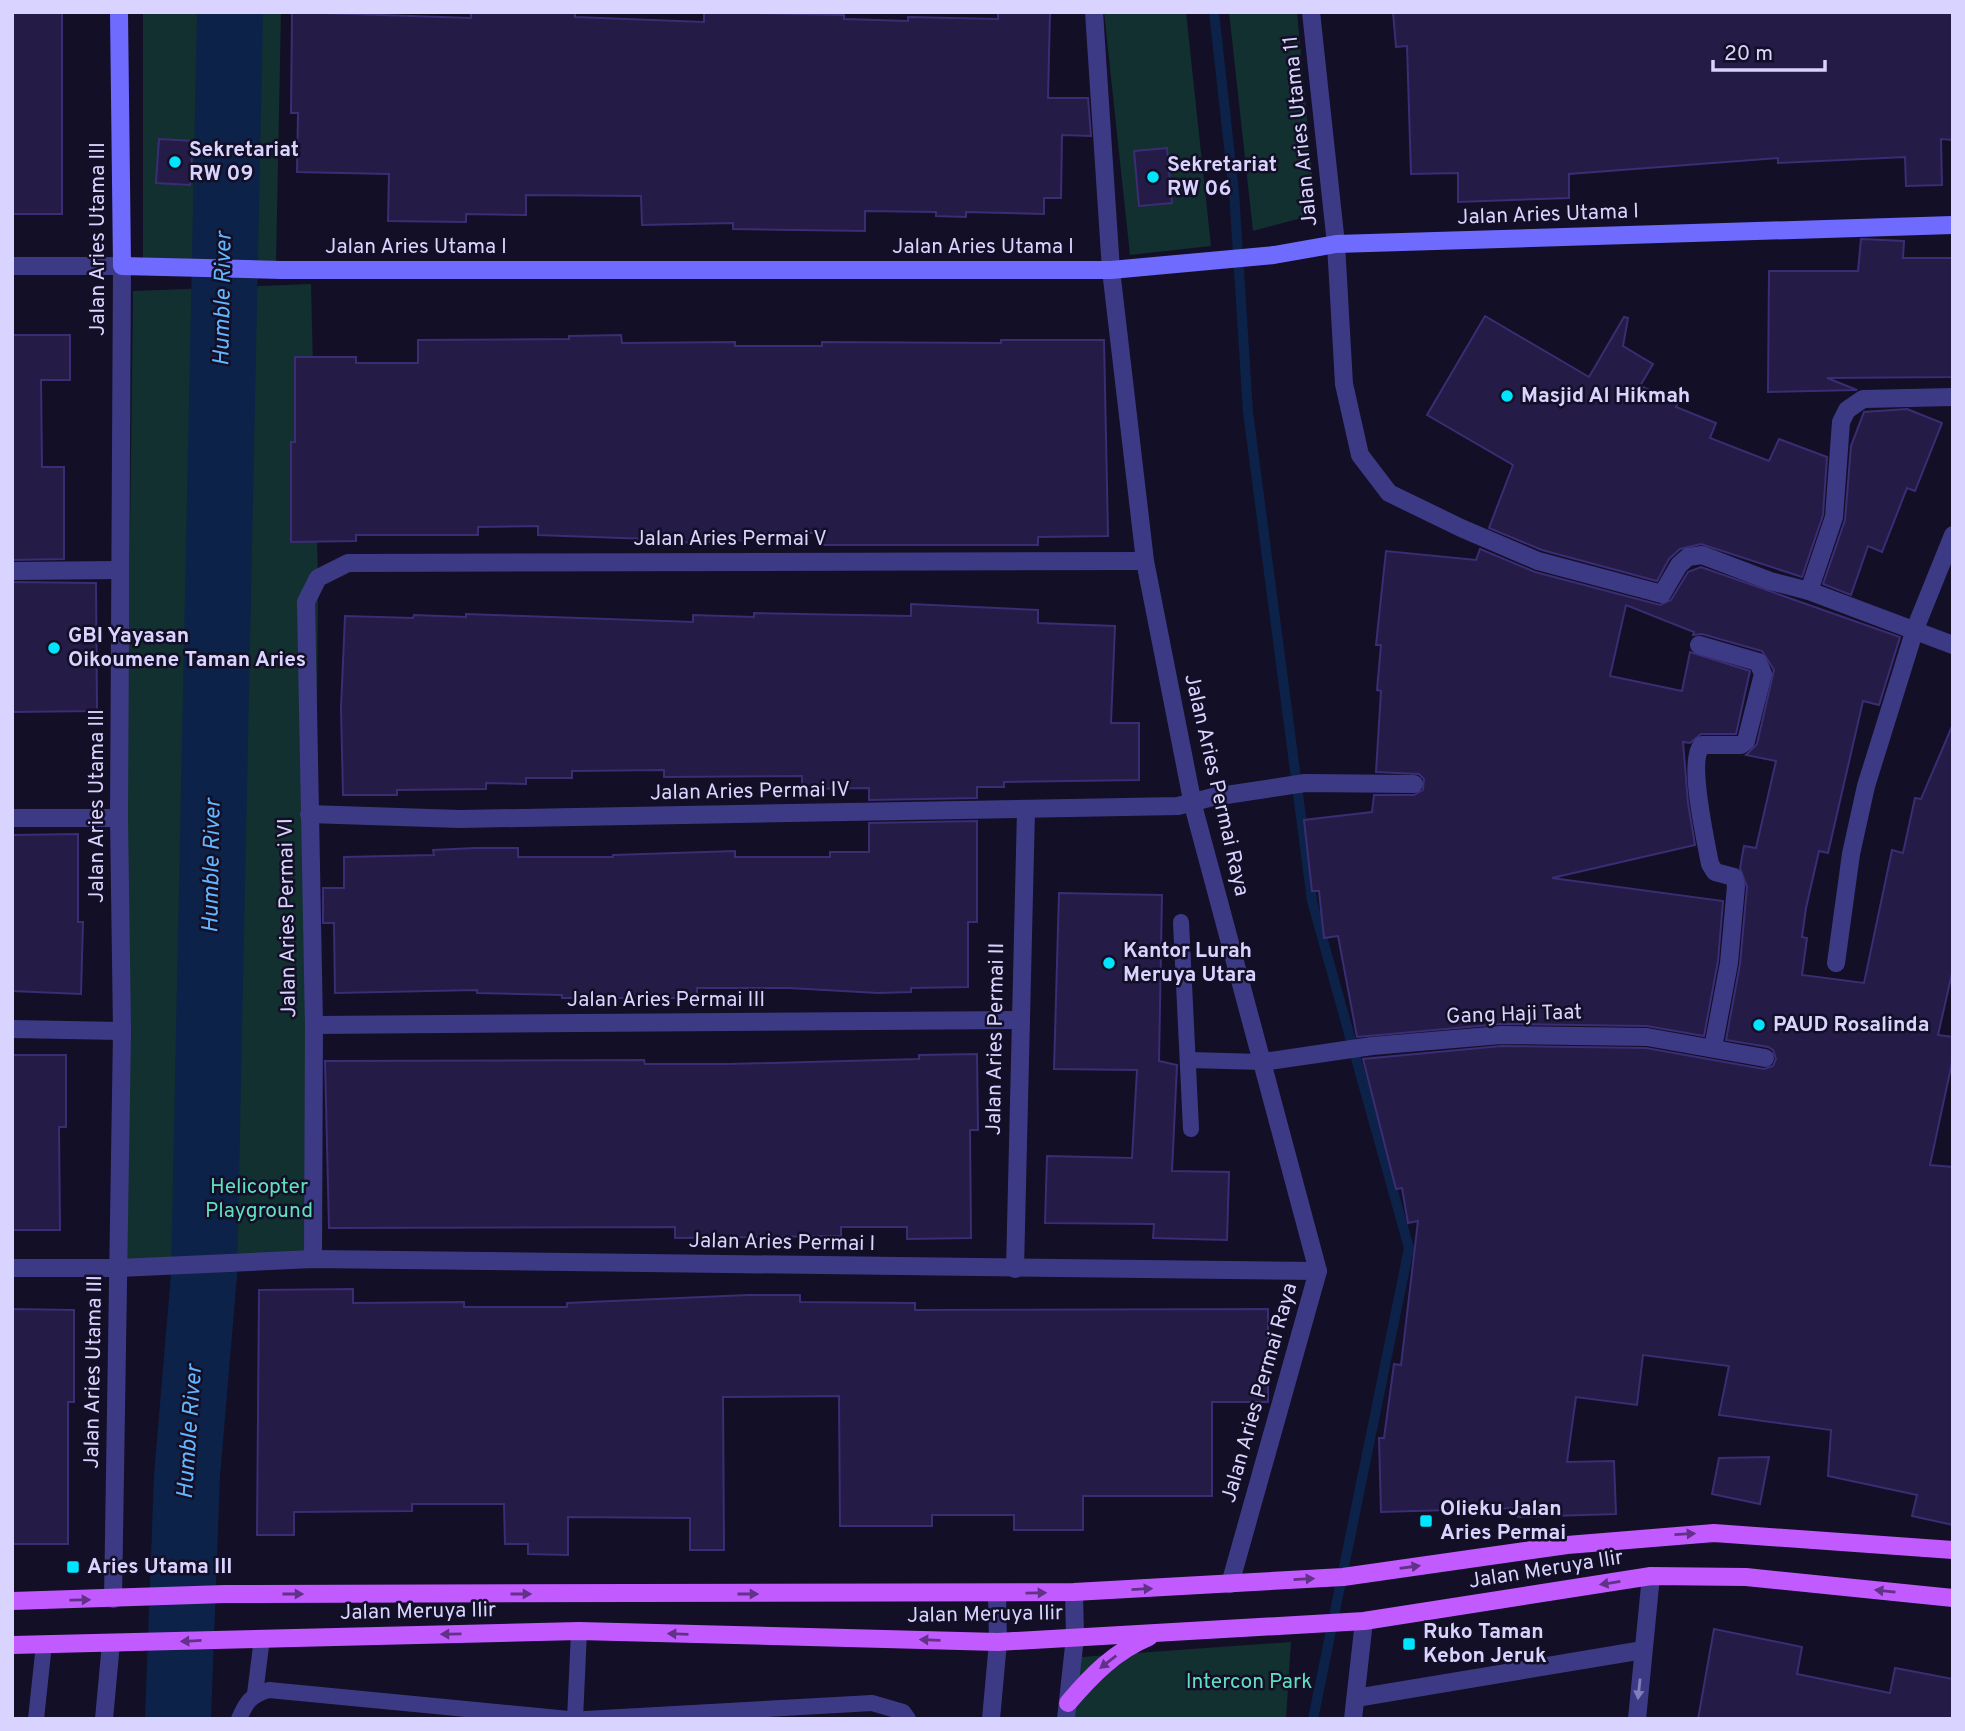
<svg xmlns="http://www.w3.org/2000/svg" width="1965" height="1731" font-family="Overpass,sans-serif">
<style>
.green{fill:#12302f}
.lines{fill:none;stroke-linecap:round;stroke-linejoin:round}
.stream{stroke:#0c2248;stroke-width:10}
.river{stroke:#0c2248;stroke-width:66}
.building{fill:#241b47;stroke:#3b2d73;stroke-width:2}
.lane{stroke:#3d3a85;stroke-width:16}
.street{stroke:#3d3a85;stroke-width:18}
.secondary{stroke:#6f6bff;stroke-width:18}
.primary{stroke:#c25bff;stroke-width:18}
.oneway{fill:#623188}
.oneway2{fill:#837fbc}
.poi-dot{fill:#00e5ff;stroke:#130f26;stroke-width:2.5}
.labels{text-anchor:middle;dominant-baseline:central;stroke-width:5;stroke-linejoin:round;paint-order:stroke}
.street-label{font-size:21px;fill:#d9d4ff;stroke:#130f26}
.poi-label{font-size:21px;font-weight:bold;fill:#d9d4ff;stroke:#130f26;text-anchor:start}
.park-label{font-size:21px;fill:#5fe0c0;stroke:#130f26}
.water-label{font-size:23px;font-style:italic;fill:#62b6ff;stroke:#130f26}
</style>
<rect width="100%" height="100%" fill="#130f26"/>
<g class="green">
<path d="M143 12H220L216 272 143 265Z"/>
<path d="M248 12H281L276 264 244 267Z"/>
<path d="M1104 12H1186L1211 246 1130 255Z"/>
<path d="M1229 12H1297L1316 214 1253 231Z"/>
<path d="M311 284 318 578 313 1259 204 1275 121 1267 133 291Z"/>
<path d="M1291 1642 1286 1719H1075L1081 1657Z"/>
</g>
<g class="lines">
<path class="stream" d="M1214 12 1234 192 1248 412 1312 901 1409 1248 1313 1719"/>
<path class="river" d="M178 1719 187 1476 204 1275 230 12"/>
</g>
<g class="building">
<rect x="12" y="12" width="50" height="202"/>
<path d="M292 12 471 18V12H575V17L704 22V12L844 15V19L908 21V17L998 19V12H1050L1048 98H1088L1091 136 1062 135 1061 198H1044V214L966 212V217L936 216V212L865 211V231L733 229V223L642 225 641 196 526 195V215L466 214V222L388 221 389 174 297 172 298 113H291Z"/>
<path d="M1393 12H1953V140L1941 139 1942 185 1906 186 1905 157 1778 163V158L1569 174V198L1458 202V173L1411 174 1407 46 1396 47Z"/>
<path d="M159 139 193 141 190 185 156 183Z"/>
<path d="M1167 148 1172 203 1139 206 1134 151Z"/>
<path d="M1861 239 1904 241 1903 258H1953V377L1827 378 1857 390 1768 392 1769 271H1858Z"/>
<path d="M1485 316 1589 377 1624 317 1628 318 1623 346 1653 364 1640 386 1679 401 1676 407 1716 423 1710 438 1769 461 1779 439 1827 457 1823 515 1802 577 1701 544 1680 549 1669 559 1657 581 1542 550 1489 528 1513 465 1427 415Z"/>
<path d="M12 335H70V380H41L42 467H64V559L12 560Z"/>
<path d="M621 335 622 343 735 342V346H822V342L1001 343V340H1104L1108 536 1038 537V545H820V533H750V540L649 544V539L538 535V526L478 527V535H356V541L291 542V442H295V357H356V363H418V340L569 339V336Z"/>
<path d="M1907 409 1942 423 1915 491 1907 488 1882 552 1868 546 1851 595 1823 584 1845 520 1851 446 1864 412Z"/>
<path d="M1480 549 1535 572 1660 605 1671 600 1688 572 1701 567 1900 637 1879 705 1863 701 1828 853 1819 851 1806 908 1802 937 1807 938 1802 975 1864 983 1892 850 1903 853 1915 798 1921 799 1953 724V969L1938 1035 1953 1037V1058L1930 1165 1953 1167V1525L1912 1516 1917 1495 1828 1476 1831 1430 1719 1415 1729 1366 1643 1355 1637 1405 1576 1397 1567 1462 1614 1461 1616 1514 1518 1517V1508L1381 1512 1379 1438H1384L1394 1364 1401 1365 1418 1221 1408 1223 1402 1188 1396 1189 1363 1059 1501 1046 1646 1048 1764 1069 1773 1066 1776 1059 1773 1050 1768 1047 1726 1040 1740 964 1747 887 1740 868 1744 846 1756 848 1776 761 1746 755 1757 744 1774 670 1762 651 1702 634 1693 635 1694 632 1626 605 1610 676 1682 691 1690 652 1750 671 1736 734H1701L1690 743 1683 742 1688 803 1695 845 1552 878 1723 901 1718 961 1704 1036 1647 1026 1501 1024 1357 1037 1338 936 1324 938 1319 891H1312L1304 820 1372 812 1374 795H1414L1423 790 1424 779 1419 774 1376 772 1381 691 1377 690 1381 645H1376L1386 551 1476 560Z"/>
<path d="M12 582 96 583 97 711 12 712Z"/>
<path d="M911 604 1038 610V623L1115 626 1111 723H1139V780L1004 782V787H977V798L869 800V788L802 789V776L664 777V770L572 771V778H526V784L486 783V789L397 790V795H343L341 708 345 616 413 618 414 615 466 617V614L693 622V615L754 617V613L911 616Z"/>
<path d="M977 821V922H968V987L911 988V992L878 993 789 988H697V998H562V995L477 993V990L335 993 334 923H323V888H344V857L434 855 433 850 475 848H518V857H613V855L735 851V857H830V852H869V823Z"/>
<path d="M78 834V922H83L81 994 12 991V835Z"/>
<path d="M1059 893 1162 895 1159 1061 1177 1065 1172 1171 1229 1172 1227 1240 1153 1238 1154 1224 1045 1223 1047 1156 1132 1158 1137 1070 1054 1069Z"/>
<path d="M977 1054 978 1130H970L971 1238 907 1239V1227H841V1236L675 1238V1227L329 1228 325 1061 644 1060 645 1064H729L919 1059V1055Z"/>
<path d="M12 1055H66V1127H59L60 1230H12Z"/>
<path d="M353 1289V1303L464 1302V1307H567V1303L748 1295H800V1302L915 1303V1310L1268 1309V1402H1212V1496H1083V1530H1014V1515H932V1526H840L839 1396 723 1397 724 1550H690V1518L568 1517V1555L528 1554V1544H505L504 1504H412V1511L294 1512V1535H257L259 1290Z"/>
<path d="M12 1309 74 1310V1402H68V1544H12Z"/>
<path d="M1769 1457 1760 1504 1712 1494 1719 1458Z"/>
<path d="M1714 1629 1802 1647 1797 1674 1890 1693 1895 1668 1953 1679V1719H1698Z"/>
</g>
<g class="lines">
<g class="lane">
<path d="M1181 922 1191 1129"/>
<path d="M1189 1060 1263 1062"/>
<path d="M255 1694 262 1638"/>
<path d="M36 1719 44 1644"/>
<path d="M239 1719C246 1702 251 1695 269 1690L569 1719"/>
<path d="M575 1719 579 1631"/>
<path d="M585 1719 872 1703 903 1712 908 1719"/>
</g>
<g class="street">
<path d="M1094 12 1111 270 1145 561 1193 805 1318 1271 1230 1584"/>
<path d="M1311 12 1336 244 1344 384 1360 455 1389 493 1461 528 1538 561 1662 594 1679 565 1688 557 1702 555 1770 581 1809 591 1834 517 1841 422 1847 410 1863 399 1953 397"/>
<path d="M12 266H122L119 818 122 1031 113 1599"/>
<path d="M12 571 120 570"/>
<path d="M1809 591 1953 645"/>
<path d="M1699 645 1758 662 1763 674 1746 741 1741 745H1702C1687 761 1706 841 1710 864L1715 872 1734 877 1736 886 1729 963 1713 1048"/>
<path d="M309 814 460 819 1178 806 1213 797 1305 783 1414 784"/>
<path d="M12 818H119"/>
<path d="M1836 963 1851 854 1866 786 1915 629 1953 535"/>
<path d="M314 1025 1019 1020"/>
<path d="M12 1029 122 1031"/>
<path d="M1263 1062 1372 1046 1501 1035 1647 1037 1765 1058"/>
<path d="M313 1259 314 1025 306 602 318 578 348 563 1145 561"/>
<path d="M12 1268H119L313 1259 1318 1271"/>
<path d="M1015 1269 1026 810"/>
<path d="M1356 1698 1643 1650"/>
<path d="M104 1719 111 1643"/>
<path d="M991 1719 998 1642 997 1594"/>
<path d="M1066 1719 1075 1637 1074 1592"/>
<path d="M1353 1719 1364 1621"/>
<path d="M1637 1719 1651 1576"/>
</g>
<path class="secondary" d="M119 12 122 266 281 270H1111L1274 255 1336 244 1953 225"/>
<g class="primary">
<path d="M12 1601 225 1594 1074 1592 1343 1577 1567 1545 1714 1533 1953 1550"/>
<path d="M12 1645 579 1631 998 1642 1364 1621 1651 1576 1746 1577 1953 1598"/>
<path d="M1068 1703C1091 1676 1115 1651 1149 1637"/>
</g>
</g>
<defs><path id="oneway-solid" d="M-6-.8H1V-3.2L6.5 0L1 3.2V.8H-6Z" transform="scale(1.75)"/></defs>
<g class="oneway">
<use href="#oneway-solid" transform="translate(1685 1534) rotate(-3)"/>
<use href="#oneway-solid" transform="translate(1410 1567) rotate(-8)"/>
<use href="#oneway-solid" transform="translate(1304 1579) rotate(-3)"/>
<use href="#oneway-solid" transform="translate(1610 1583) rotate(171)"/>
<use href="#oneway-solid" transform="translate(1142 1589) rotate(-3)"/>
<use href="#oneway-solid" transform="translate(1885 1591) rotate(-174)"/>
<use href="#oneway-solid" transform="translate(1036 1593) rotate(-1)"/>
<use href="#oneway-solid" transform="translate(293 1594)"/>
<use href="#oneway-solid" transform="translate(521 1594)"/>
<use href="#oneway-solid" transform="translate(748 1594)"/>
<use href="#oneway-solid" transform="translate(80 1600) rotate(-1)"/>
<use href="#oneway-solid" transform="translate(451 1634) rotate(179)"/>
<use href="#oneway-solid" transform="translate(678 1634) rotate(-178)"/>
<use href="#oneway-solid" transform="translate(930 1640) rotate(-178)"/>
<use href="#oneway-solid" transform="translate(191 1641) rotate(177)"/>
<use href="#oneway-solid" transform="translate(1108 1662) rotate(142)"/>
</g>
<use class="oneway2" href="#oneway-solid" transform="translate(1639 1689) rotate(96)"/>
<g class="poi-dot">
<circle cx="175" cy="162" r="7"/>
<circle cx="1153" cy="177" r="7"/>
<circle cx="1507" cy="396" r="7"/>
<circle cx="54" cy="648" r="7"/>
<circle cx="1109" cy="963" r="7"/>
<circle cx="1759" cy="1025" r="7"/>
<rect x="1419" y="1514" width="14" height="14" rx="3.5"/>
<rect x="66" y="1560" width="14" height="14" rx="3.5"/>
<rect x="1402" y="1637" width="14" height="14" rx="3.5"/>
</g>
<g class="labels">
<g class="street-label">
<text transform="translate(1301 131) rotate(-96)">Jalan Aries Utama 11</text>
<text transform="translate(1548 215) rotate(-2)">Jalan Aries Utama I</text>
<text transform="translate(98 239) rotate(-90)">Jalan Aries Utama III</text>
<text x="416" y="247">Jalan Aries Utama I</text>
<text x="983" y="247">Jalan Aries Utama I</text>
<text x="730" y="539">Jalan Aries Permai V</text>
<text transform="translate(1216 785) rotate(77)">Jalan Aries Permai Raya</text>
<text transform="translate(750 792) rotate(-1)">Jalan Aries Permai IV</text>
<text transform="translate(97 806) rotate(-90)">Jalan Aries Utama III</text>
<text transform="translate(288 918) rotate(-91)">Jalan Aries Permai VI</text>
<text x="666" y="1000">Jalan Aries Permai III</text>
<text transform="translate(1514 1015) rotate(-2)">Gang Haji Taat</text>
<text transform="translate(996 1039) rotate(-89)">Jalan Aries Permai II</text>
<text transform="translate(782 1243) rotate(1)">Jalan Aries Permai I</text>
<text transform="translate(94 1372) rotate(-89)">Jalan Aries Utama III</text>
<text transform="translate(1260 1393) rotate(-74)">Jalan Aries Permai Raya</text>
<text transform="translate(1546 1570) rotate(-9)">Jalan Meruya Ilir</text>
<text transform="translate(418 1612) rotate(-1)">Jalan Meruya Ilir</text>
<text transform="translate(985 1615) rotate(-1)">Jalan Meruya Ilir</text>
</g>
<g class="poi-label">
<text x="189" y="150">Sekretariat<tspan x="189" dy="24">RW 09</tspan></text>
<text x="1167" y="165">Sekretariat<tspan x="1167" dy="24">RW 06</tspan></text>
<text x="1521" y="396">Masjid Al Hikmah</text>
<text x="68" y="636">GBI Yayasan<tspan x="68" dy="24">Oikoumene Taman Aries</tspan></text>
<text x="1123" y="951">Kantor Lurah<tspan x="1123" dy="24">Meruya Utara</tspan></text>
<text x="1773" y="1025">PAUD Rosalinda</text>
<text x="1440" y="1509">Olieku Jalan<tspan x="1440" dy="24">Aries Permai</tspan></text>
<text x="87" y="1567">Aries Utama III</text>
<text x="1423" y="1632">Ruko Taman<tspan x="1423" dy="24">Kebon Jeruk</tspan></text>
</g>
<g class="park-label">
<text x="259" y="1187">Helicopter<tspan x="259" dy="24">Playground</tspan></text>
<text x="1249" y="1682">Intercon Park</text>
</g>
<g class="water-label">
<text transform="translate(224 299) rotate(-89)">Humble River</text>
<text transform="translate(213 866) rotate(-89)">Humble River</text>
<text transform="translate(191 1432) rotate(-86)">Humble River</text>
</g>
</g>
<rect width="1965" height="1731" fill="none" stroke="#d9d4ff" stroke-width="28"/>
<path d="M1713 60v10h112v-10" fill="none" stroke="#d9d4ff" stroke-width="3.5"/>
<text x="1724" y="60" font-size="21" fill="#d9d4ff" stroke="#130f26" stroke-width="5" paint-order="stroke">20 m</text>
</svg>
